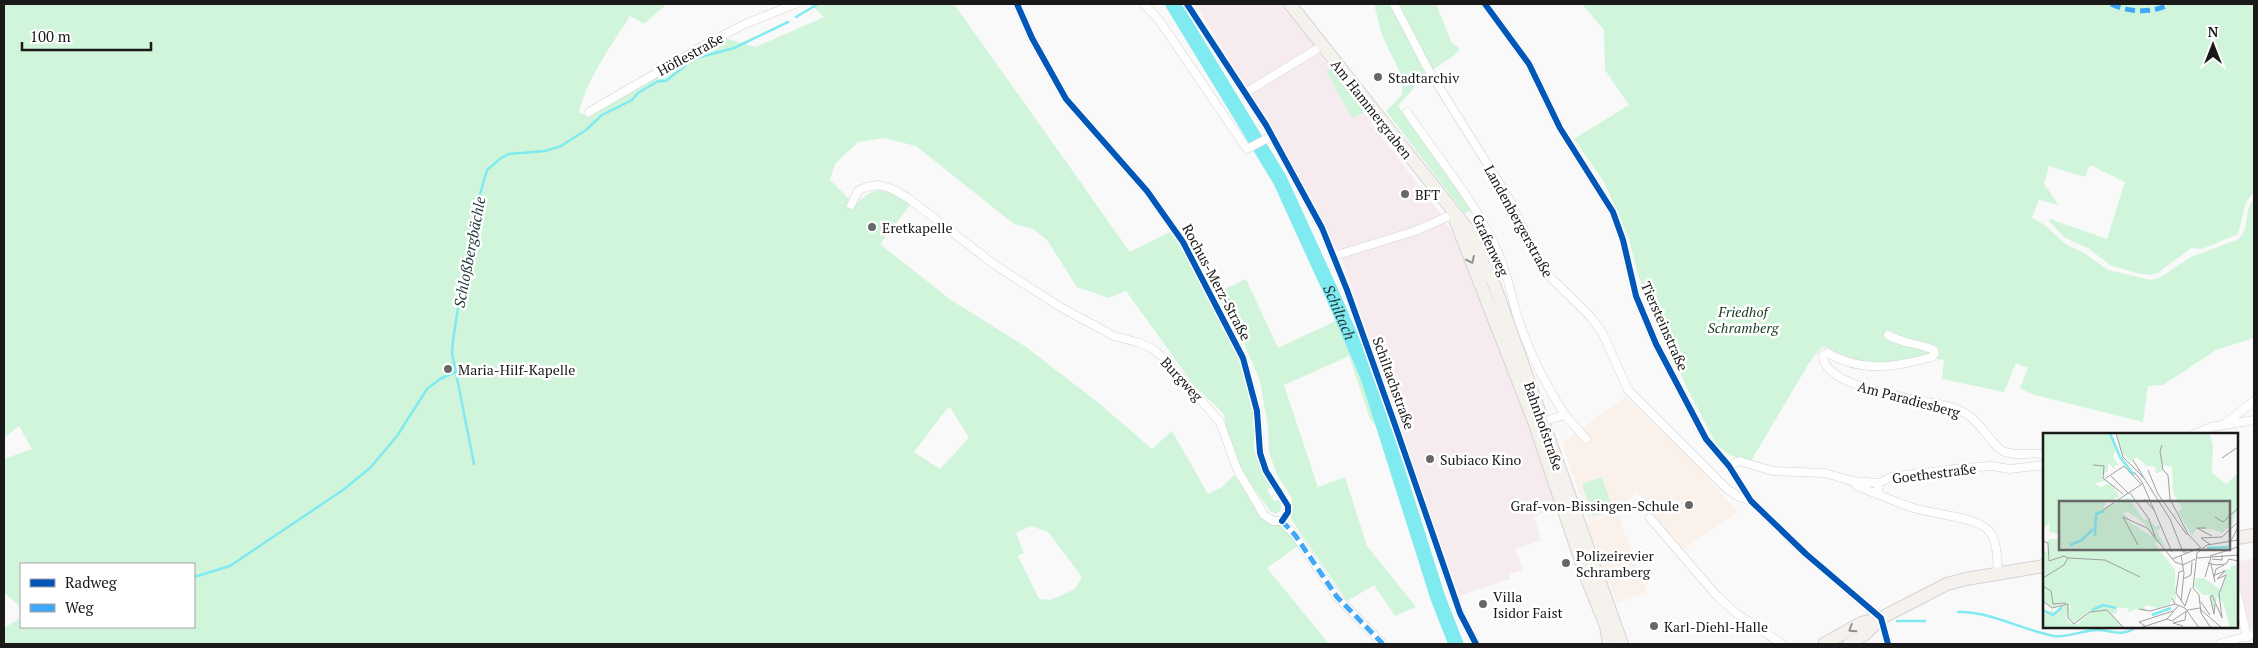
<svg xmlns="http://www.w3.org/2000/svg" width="2258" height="648" font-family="'PT Serif',serif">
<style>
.commercial{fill:#f6ecef}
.education{fill:#fbf1eb}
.green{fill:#d1f5db;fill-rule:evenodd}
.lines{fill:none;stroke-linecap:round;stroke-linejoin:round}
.stream{stroke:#80eaf1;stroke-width:2.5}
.river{stroke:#80eaf1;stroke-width:15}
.street-casing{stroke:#d3d3d3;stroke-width:9}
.primary-casing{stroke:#d3d3d3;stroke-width:14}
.street{stroke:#fefefe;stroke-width:8}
.primary{stroke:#f5f2ee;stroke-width:12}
.quiet{stroke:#3fa9f5;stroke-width:5;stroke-dasharray:10 5;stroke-linecap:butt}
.cycleway-casing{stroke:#fff;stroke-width:9}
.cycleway{stroke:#0057b8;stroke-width:6}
.oneway{stroke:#92908e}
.poi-dot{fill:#676767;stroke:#fff;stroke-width:2}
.labels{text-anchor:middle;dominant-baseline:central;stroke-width:5;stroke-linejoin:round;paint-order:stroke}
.street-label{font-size:14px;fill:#191919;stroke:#fff}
.poi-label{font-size:14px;fill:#191919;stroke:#fff;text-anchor:start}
.park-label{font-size:14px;font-style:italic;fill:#133a22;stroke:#fff}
.water-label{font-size:15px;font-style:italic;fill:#1e3738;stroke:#fff}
.inset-river{fill:none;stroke:#80eaf1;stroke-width:2.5}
.inset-road{fill:none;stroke:#9f9f9f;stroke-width:1}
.view{fill:#676767;fill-opacity:0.15;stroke:#676767;stroke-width:2.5}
.inset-edge{fill:none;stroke:#191919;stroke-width:2.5}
</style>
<rect width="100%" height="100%" fill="#f9f9f9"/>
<g class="commercial">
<path d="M1195 4H1284L1331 69 1439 212 1458 242 1509 365 1558 507 1534 516 1541 540 1515 549 1523 570 1509 574 1510 579 1459 596 1342 259 1262 112Z"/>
<path d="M2254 558V628L2250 629 2237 575V562Z"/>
</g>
<g class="education">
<path d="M1626 396 1699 467 1737 512 1681 551 1637 492 1618 510 1589 521 1562 443Z"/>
<path d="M1617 512 1647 592 1617 603 1587 524Z"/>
</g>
<g class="green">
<path d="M4 4H667L644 24 630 16C611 46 588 77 579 112L589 117 601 108 725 38 756 47 824 17 810 4H954L1130 252 1174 230C1203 284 1239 339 1254 399 1258 415 1253 433 1254 448 1256 462 1265 475 1273 486L1267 490 1274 501 1280 499 1281 510 1276 514 1271 512 1240 470 1229 446 1224 414 1193 384 1126 291 1109 298 1077 287 1047 240 1033 229 1014 224 916 146 883 138 858 142 835 164 830 180 855 205C876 183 888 188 911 204L880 244 951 300 1026 347 1100 404 1152 449 1172 431 1208 494 1222 487 1234 475 1250 496 1257 512 1266 521 1284 526 1299 545 1267 568 1329 644H4V628L21 618V627H194V564H21V608L4 592V459L32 449 19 426 4 438ZM950 407 969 438 940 469 914 452 945 411ZM1031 526 1048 532 1082 577 1075 589 1050 600 1039 599 1018 556 1024 553 1016 533Z"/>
<path d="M1374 4H1436L1452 43 1460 48 1455 55 1427 73 1398 106 1471 210 1465 214 1386 111 1402 95 1403 79 1382 35Z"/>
<path d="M1582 4H2254V192L2246 202 2238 234 2202 249 2191 248 2158 273 2151 275 2136 273 2110 265 2088 248 2065 238 2049 221 2050 219 2107 239 2125 182 2090 165 2085 177 2049 166 2044 184 2059 205 2039 200 2032 218 2043 224 2067 245 2084 253 2108 270 2150 280 2159 278 2191 257 2239 239 2245 230 2248 209 2254 198V338L2216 350 2163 385 2148 386 2143 422 2031 394 2020 388 2028 368 2016 363 2004 392 1942 379 1944 360C1915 356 1888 365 1859 363 1847 362 1831 347 1825 347 1818 348 1813 359 1809 363L1751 461 1729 455 1716 444 1686 386 1638 275 1629 239 1604 182 1574 139 1629 105 1605 70 1604 30Z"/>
<path d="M1331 69 1364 112 1352 118 1326 71Z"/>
<path d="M1246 279 1278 348 1340 319 1365 379 1379 424 1375 425 1370 419 1349 356 1284 385 1318 487 1345 477 1367 546 1416 607 1395 616 1374 585 1347 601 1291 519 1292 498 1277 475 1269 452 1268 427 1260 381 1240 334 1216 293Z"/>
<path d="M1602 477 1613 510 1593 516 1582 484Z"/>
</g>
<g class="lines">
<g class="stream">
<path d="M796 17 818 4"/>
<path d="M474 464 452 353 453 340 471 226 487 170 501 158 509 154 545 151 561 146 586 130 602 115 632 100 638 93 658 81H666L693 59 734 48 788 22"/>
<path d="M194 577 230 566 343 490 370 468 397 436 427 389 440 379 455 372"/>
<path d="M1958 612C1990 611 2022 630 2054 636 2070 638 2084 629 2100 630 2114 631 2123 637 2136 627"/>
<path d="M1897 621H1925"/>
</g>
<path class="river" id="s1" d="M1173 4 1280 180 1333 296 1368 377 1438 598 1456 644"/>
<g class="street-casing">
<g id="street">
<path d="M1017 4 1032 38 1066 99 1147 191 1183 242 1243 358 1257 411 1260 453 1266 471 1288 506V512L1282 521"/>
<path d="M1144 4 1159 20 1247 149 1272 136"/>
<path d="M1187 4 1266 125 1322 228 1347 290 1395 425 1460 613 1476 644"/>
<path d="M1394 4 1428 69 1508 197 1544 271 1590 316 1602 332 1628 390 1726 488 1737 496 1751 501"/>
<path d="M1485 4 1529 64 1560 128 1613 212 1623 240 1636 296 1656 344 1706 439 1729 466 1751 501 1806 554 1881 618 1888 644"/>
<path d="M1245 93 1322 46"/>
<path d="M589 112 710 42 745 24 795 4"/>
<path d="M1407 112C1439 159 1480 207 1501 260 1508 277 1511 295 1516 312 1527 349 1544 382 1565 415"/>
<path d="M851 205 858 191 866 187 879 185 892 189 908 198 995 265 1062 308 1114 336 1140 343 1153 349 1166 360 1220 422 1237 469 1264 515 1273 521H1282"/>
<path d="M1334 256 1415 231 1454 214"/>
<path d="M1888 335C1903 344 1919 343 1934 350L1935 353 1932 357C1895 367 1862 373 1828 353L1823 355C1822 387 1911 398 1933 403 1948 405 1967 411 1977 423 1986 432 1992 444 2003 451 2014 457 2032 452 2044 454"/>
<path d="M1540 422 1565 415 1586 439"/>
<path d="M2226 423 2254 401"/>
<path d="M2194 434 2211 427 2254 420"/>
<path d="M1729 466 1739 461 1773 471 1825 473 1852 481 1879 483"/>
<path d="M1852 481 1857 486 1877 494"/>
<path d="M1650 518 1717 596 1736 613 1782 644"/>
<path d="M1282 521 1295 535 1337 597 1383 644"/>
<path d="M1998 573C1997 560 1998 538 1987 529 1973 517 1935 514 1917 509 1903 505 1890 499 1877 494L1879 483 1891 477 1963 468 1991 466 2010 469 2044 465"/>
<path d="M2237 593 2247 637"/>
<path d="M2219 644 2254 634"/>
</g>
</g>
<g class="primary-casing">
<g id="primary">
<path d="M1290 4 1469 231 1494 284 1622 644"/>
<path d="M1455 219 1535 424 1587 579 1606 626 1609 644"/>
<path d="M2237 538 2254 535"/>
<path d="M1824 644 1861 623 1881 618"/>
<path d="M1849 644 1865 634 1881 618 1947 584 1966 579 2044 566"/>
</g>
</g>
<use href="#street" class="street"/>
<use href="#primary" class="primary"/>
<g class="quiet">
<path d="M2111 4C2128 12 2153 14 2169 4"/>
<path d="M1282 521 1295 535 1337 597 1383 644"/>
</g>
<g class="cycleway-casing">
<g id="cycleway">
<path d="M1017 4 1032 38 1066 99 1147 191 1183 242 1243 358 1257 411 1260 453 1266 471 1288 506V512L1282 521"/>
<path d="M1187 4 1266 125 1322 228 1347 290 1395 425 1460 613 1476 644"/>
<path d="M1485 4 1529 64 1560 128 1613 212 1623 240 1636 296 1656 344 1706 439 1729 466 1751 501 1806 554 1881 618 1888 644"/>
</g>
</g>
<use href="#cycleway" class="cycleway"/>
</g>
<defs><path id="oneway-chevron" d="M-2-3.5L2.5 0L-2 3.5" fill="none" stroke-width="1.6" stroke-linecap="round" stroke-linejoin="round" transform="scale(1.25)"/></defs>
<g class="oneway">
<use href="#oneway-chevron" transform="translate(1471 260) rotate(65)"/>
<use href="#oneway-chevron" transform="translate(1852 629) rotate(147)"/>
</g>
<g class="poi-dot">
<circle cx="1378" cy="77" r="5"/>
<circle cx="1405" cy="194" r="5"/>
<circle cx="872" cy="227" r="5"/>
<circle cx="448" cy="369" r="5"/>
<circle cx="1430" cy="459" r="5"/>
<circle cx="1689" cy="505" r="5"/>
<circle cx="1566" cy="563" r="5"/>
<circle cx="1483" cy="604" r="5"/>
<circle cx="1654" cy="626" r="5"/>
</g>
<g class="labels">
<g class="street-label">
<text transform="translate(690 54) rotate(-29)">Höflestraße</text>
<text transform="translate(1372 109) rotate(52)">Am Hammergraben</text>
<text transform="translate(1519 221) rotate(61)">Landenbergerstraße</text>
<text transform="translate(1491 245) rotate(65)">Grafenweg</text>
<text transform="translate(1217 282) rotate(62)">Rochus-Merz-Straße</text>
<text transform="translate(1665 326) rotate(66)">Tiersteinstraße</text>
<text transform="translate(1182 379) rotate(47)">Burgweg</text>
<text transform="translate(1394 383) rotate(70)">Schiltachstraße</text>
<text transform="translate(1909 399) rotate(15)">Am Paradiesberg</text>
<text transform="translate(1544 426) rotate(71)">Bahnhofstraße</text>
<text transform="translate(1934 473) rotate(-7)">Goethestraße</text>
</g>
<g class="poi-label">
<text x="1388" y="77">Stadtarchiv</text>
<text x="1415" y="194">BFT</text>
<text x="882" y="227">Eretkapelle</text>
<text x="458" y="369">Maria-Hilf-Kapelle</text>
<text x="1440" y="459">Subiaco Kino</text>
<text x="1679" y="505" text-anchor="end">Graf-von-Bissingen-Schule</text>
<text x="1576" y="555">Polizeirevier<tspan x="1576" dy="16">Schramberg</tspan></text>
<text x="1493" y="596">Villa<tspan x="1493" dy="16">Isidor Faist</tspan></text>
<text x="1664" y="626">Karl-Diehl-Halle</text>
</g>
<g class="park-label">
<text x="1743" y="311">Friedhof<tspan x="1743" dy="16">Schramberg</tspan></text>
</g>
<g class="water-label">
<text transform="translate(469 252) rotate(-79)">Schloßbergbächle</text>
<text stroke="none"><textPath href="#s1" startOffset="351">Schiltach</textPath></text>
</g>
</g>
<g transform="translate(2043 433)">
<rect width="195" height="195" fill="#f9f9f9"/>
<path d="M0 0H66L71 6 73 16 70 24 76 33 72 32 71 36 65 29V38L57 43 64 47 51 51 58 54 68 50 77 64 63 69 60 77 85 64 101 87 105 86 113 94 117 92 120 100 118 95 113 98 123 114 115 109 112 111 132 137 133 170 130 162 127 171 115 175 102 172V178L92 176 86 179H80L86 178 85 175H74V180L69 181 80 195H0V177L4 180 10 176V182L19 172 24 171 27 176 23 185 27 190 33 191H35L48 179 30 190 25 184 28 176 27 172 21 170 9 175 0 168V118L4 119 5 106H14L18 102 6 99 7 90 0 95ZM85 79 101 90 110 104 83 87 85 84 79 80ZM74 0H166L170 11 169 40 183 51 195 40V72L190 91 179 100 169 96H153L149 103 135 79 139 76 130 59 129 34 118 31 120 37 113 41 112 34 102 32 94 24 88 28 91 31 88 29 79 20ZM195 132V195H187L180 169 174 164 171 174H168L167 162H160L151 153 153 145H161L178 157 183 142 179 137 172 141 180 136 187 137 188 133Z" fill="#d1f5db" fill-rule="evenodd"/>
<path class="inset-river" d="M67 0 77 24 91 42M52 103 53 81 61 78M27 112 39 107 50 96M164 115 185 114M0 177 10 182 19 174M49 177 60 172 73 175M109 182 128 175"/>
<path class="inset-road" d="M73 0 80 24 101 45 127 86 140 119H144M119 12 117 18 120 37 125 42 127 66 145 101 158 115M179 25 195 14M90 27 101 45M50 32 61 33 60 45 80 61M105 37 115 61 144 102M91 39 99 49 129 119M68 43 86 61M63 45 81 33 98 51M87 60 106 86 112 104M101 66 112 78M60 77 99 51M80 84 104 95 132 129 140 132 152 126M80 84 95 112M172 84 180 89 195 75M163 95H154L169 103M0 108 5 110 6 128 21 123 25 125M188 108 195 94M168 112 158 105 179 104 195 89M167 123 195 114M25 125 62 127 97 144M154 125 195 122M129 126 157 115M169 126 179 127V122M165 130 173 132 183 131 186 126 195 128M168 131 172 149M140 138 136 139 133 160 142 173M162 144 168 124M171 144 173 136 181 132M0 145 21 132 25 125M140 146 148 142 149 129M0 153 8 158 10 171 23 170M167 163 171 181 172 171M167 164 169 162 179 185 176 161 183 142 174 146 182 138 172 142M129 165 132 171 142 175 156 195M0 168 9 175 25 171V185L31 191 47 179 64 177 81 195M138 168 141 140 138 122M158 169 167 182M142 173 148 155M96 176 107 178 132 171M157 176 179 195M124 186 129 188 145 177 157 175M102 193 96 189 130 178M140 193 130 190 142 187 143 179M97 195 124 186 136 172M168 195 158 180 156 162 150 155 154 120 164 112 195 107"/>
<path class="view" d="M16 68H187V117H16Z"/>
<rect width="195" height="195" class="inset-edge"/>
</g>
<rect width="2258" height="648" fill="none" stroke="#191919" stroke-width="10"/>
<rect x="20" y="563" width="175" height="65" fill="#ffffff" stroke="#a3a3a3"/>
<rect x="30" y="579" width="25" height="8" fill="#0057b8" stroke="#a3a3a3"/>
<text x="65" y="588" font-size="15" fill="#191919">Radweg</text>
<rect x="30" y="604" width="25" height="8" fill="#3fa9f5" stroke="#a3a3a3"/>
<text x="65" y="613" font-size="15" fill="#191919">Weg</text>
<g transform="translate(2213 45)" stroke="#ffffff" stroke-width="4" paint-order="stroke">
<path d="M0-4L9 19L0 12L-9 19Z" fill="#191919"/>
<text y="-8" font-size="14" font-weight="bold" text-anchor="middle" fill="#191919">N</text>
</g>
<path d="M22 42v8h129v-8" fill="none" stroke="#191919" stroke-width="2.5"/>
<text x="30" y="42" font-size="15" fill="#191919" stroke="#ffffff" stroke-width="4" paint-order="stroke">100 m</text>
</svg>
